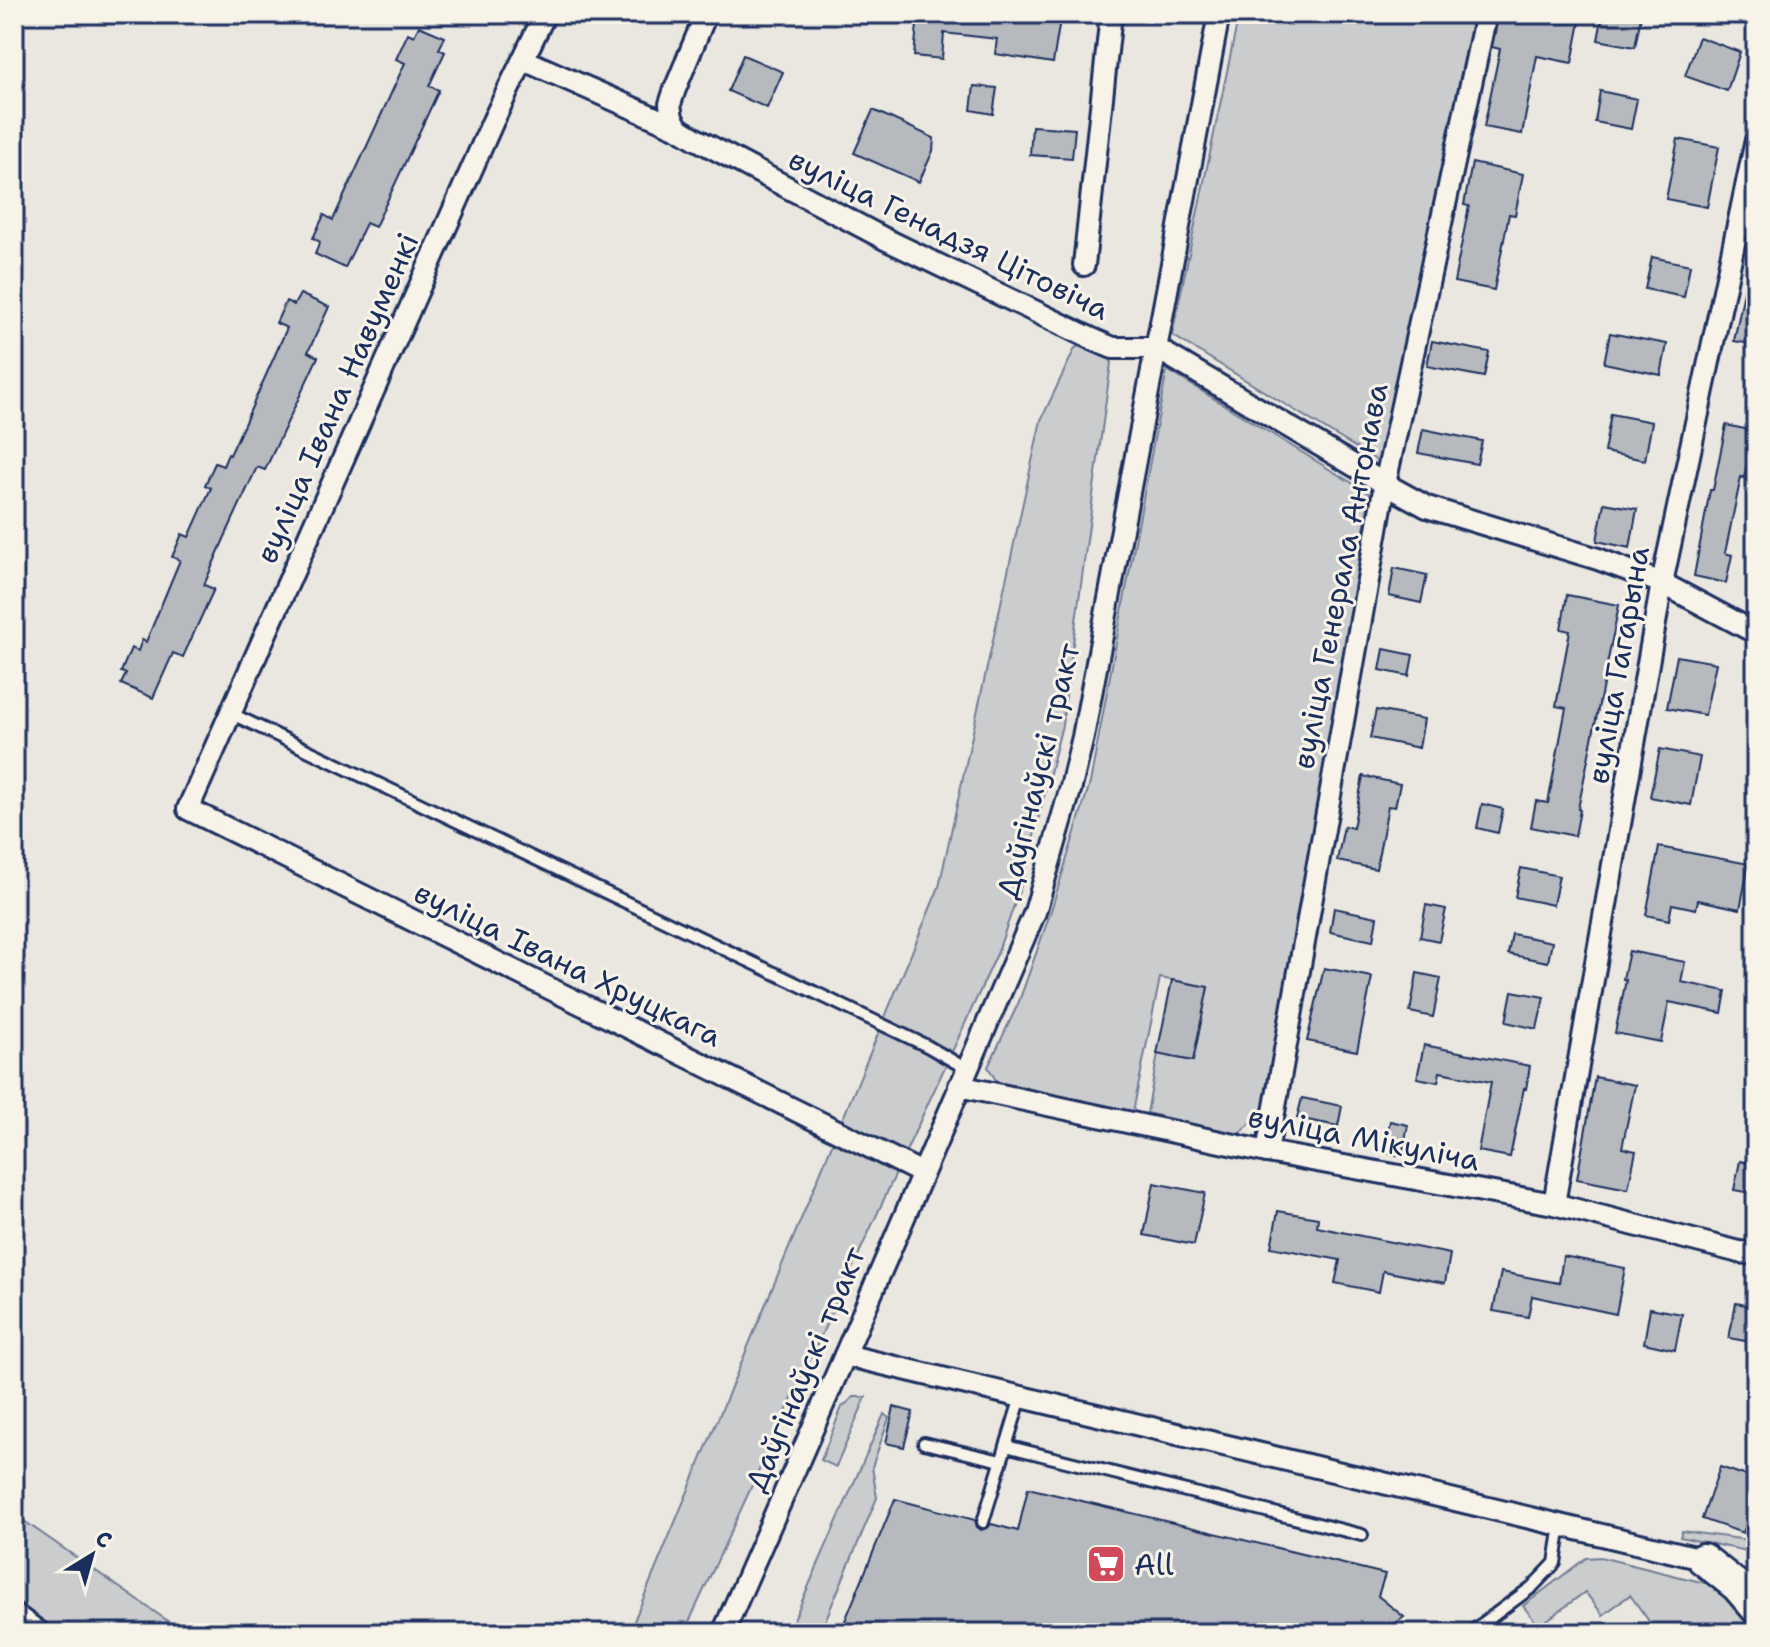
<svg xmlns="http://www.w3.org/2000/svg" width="1770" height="1647" font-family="'Shantell Sans',sans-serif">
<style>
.green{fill:#cbcccd;stroke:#737e96;stroke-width:2}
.building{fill:#b6babf;stroke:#1b2f5e;stroke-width:2}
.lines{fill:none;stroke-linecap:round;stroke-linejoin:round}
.lane-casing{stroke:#1b2f5e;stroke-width:16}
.street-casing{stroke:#1b2f5e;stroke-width:26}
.primary-casing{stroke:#1b2f5e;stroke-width:36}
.lane{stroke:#f7f3e8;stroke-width:10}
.street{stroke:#f7f3e8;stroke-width:20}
.primary{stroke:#f7f3e8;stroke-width:30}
.labels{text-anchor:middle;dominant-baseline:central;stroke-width:6;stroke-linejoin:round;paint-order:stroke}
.street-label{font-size:30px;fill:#1b2f5e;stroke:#f7f3e8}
.poi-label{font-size:30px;fill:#1b2f5e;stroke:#f7f3e8;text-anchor:start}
</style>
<rect width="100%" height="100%" fill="#eae7e0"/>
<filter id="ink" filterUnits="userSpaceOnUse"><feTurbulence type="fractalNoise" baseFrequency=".0125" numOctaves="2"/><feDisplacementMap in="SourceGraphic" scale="16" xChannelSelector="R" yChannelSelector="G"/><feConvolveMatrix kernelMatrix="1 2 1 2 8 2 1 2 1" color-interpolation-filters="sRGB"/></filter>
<g filter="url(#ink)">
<g class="green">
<path d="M1239 14H1474L1379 462 1172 335Z"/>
<path d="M1092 339 1113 348 1062 725 1023 880 997 954 684 1633H629L939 887 1041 420 1075 348Z"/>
<path d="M1167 370 1370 494 1266 1109 1238 1135 1147 1113 1158 1054 1193 1061 1208 987 1160 978 1133 1112 997 1082 988 1067 1018 1004 1049 917 1090 783Z"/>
<path d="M854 1397H866L836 1467 821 1460 842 1407Z"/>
<path d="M884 1414 889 1418 872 1467 877 1498 820 1633H788Z"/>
<path d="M14 1514 185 1633H14Z"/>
<path d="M1682 1531 1756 1541V1553L1680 1537Z"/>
<path d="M1600 1557 1733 1590 1756 1616V1633H1637L1651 1624 1630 1595 1603 1615 1585 1592 1539 1626 1523 1606 1586 1558Z"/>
</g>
<g class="building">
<path d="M918 14H999L1028 19 1029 14H1061L1053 63 995 54 997 39 944 33 942 59 914 56Z"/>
<path d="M1499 14H1540L1580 22 1572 63 1537 56 1522 134 1484 127 1500 49 1492 47Z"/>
<path d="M1603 14H1631L1641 16 1635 47 1598 40Z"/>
<path d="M419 26 445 37 439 49 445 52 429 86 439 90 375 227 366 223 345 268 315 254 320 242 313 238 324 215 333 220 405 63 396 59 408 33 414 36Z"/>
<path d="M1699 37 1740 52 1727 91 1685 76Z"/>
<path d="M743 55 783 72 767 108 728 91Z"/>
<path d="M974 86 997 88 993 114 971 110Z"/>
<path d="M1600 91 1637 99 1631 129 1595 122Z"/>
<path d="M873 110 934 138 933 151 919 182 854 153Z"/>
<path d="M1032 126 1075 129 1072 158 1030 155Z"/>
<path d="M1678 139 1719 147 1707 207 1666 199Z"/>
<path d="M1472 163 1523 174 1515 215 1509 214 1494 290 1454 282 1469 206 1464 205Z"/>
<path d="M1652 257 1690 265 1684 297 1645 289Z"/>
<path d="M1747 277H1756V345L1734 341Z"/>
<path d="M300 294 329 307 308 352 318 357 265 470 257 467 224 539 204 585 214 589 183 657 173 653 153 698 121 684 126 674 121 672 131 648 138 651 142 640 146 642 180 560 172 557 182 534 189 537 211 488 205 485 215 463 223 466 228 454 230 455 246 420 287 328 276 323 286 301 294 305Z"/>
<path d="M1610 333 1667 344 1661 375 1604 363Z"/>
<path d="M1432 341 1489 352 1484 377 1427 366Z"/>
<path d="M1611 414 1652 422 1645 460 1604 452Z"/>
<path d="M1726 425 1754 431 1744 478 1741 477 1725 553 1732 555 1726 583 1694 576 1710 490H1713Z"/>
<path d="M1423 429 1482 441 1477 464 1418 453Z"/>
<path d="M1604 503 1637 509 1630 548 1597 541Z"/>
<path d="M1394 568 1427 575 1421 603 1389 596Z"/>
<path d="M1567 595 1619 605 1578 809 1580 810 1575 836 1531 827 1536 801 1548 803 1566 708 1556 706 1570 631 1561 629Z"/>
<path d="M1384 649 1413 655 1409 676 1380 670Z"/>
<path d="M1677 656 1716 663 1705 715 1667 708Z"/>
<path d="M1376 710 1424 719 1419 748 1370 738Z"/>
<path d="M1660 749 1700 757 1691 805 1650 797Z"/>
<path d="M1363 776 1400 784 1395 807 1388 806 1376 869 1337 861 1344 826 1353 828Z"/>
<path d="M1482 804 1503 809 1498 833 1477 828Z"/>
<path d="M1659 847 1749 864 1740 909 1698 900 1696 909 1672 904 1669 920 1646 915Z"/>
<path d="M1521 868 1559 876 1553 905 1515 897Z"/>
<path d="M1426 905 1446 909 1439 941 1420 937Z"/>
<path d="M1334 908 1377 917 1373 941 1330 932Z"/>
<path d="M1512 934 1552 942 1548 962 1508 954Z"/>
<path d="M1629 951 1685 962 1681 982 1726 991 1722 1013 1669 1002 1661 1042 1615 1033 1626 980 1623 979Z"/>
<path d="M1324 968 1372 977 1357 1051 1307 1041Z"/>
<path d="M1417 973 1441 978 1433 1017 1410 1012Z"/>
<path d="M1172 980 1208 987 1193 1061 1157 1054Z"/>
<path d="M1512 991 1544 997 1537 1029 1506 1022Z"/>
<path d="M1424 1045 1530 1066 1526 1089 1524 1088 1510 1157 1478 1151 1491 1082 1440 1072 1438 1082 1417 1078Z"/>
<path d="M1595 1077 1635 1085 1622 1148 1636 1151 1628 1189 1577 1179Z"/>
<path d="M1302 1098 1342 1106 1338 1126 1297 1118Z"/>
<path d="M1390 1121 1408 1125 1402 1156 1383 1152Z"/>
<path d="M1740 1161 1756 1165V1194L1734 1190Z"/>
<path d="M1154 1183 1205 1193 1194 1245 1144 1235Z"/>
<path d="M1278 1211 1318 1218 1317 1227 1450 1254 1445 1283 1383 1271 1379 1292 1335 1283 1340 1260 1271 1247Z"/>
<path d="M1563 1256 1625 1268 1616 1314 1532 1296 1528 1317 1493 1311 1501 1272 1559 1283Z"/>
<path d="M1736 1303 1756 1307V1343L1729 1338Z"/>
<path d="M1650 1308 1682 1314 1675 1350 1644 1343Z"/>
<path d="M894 1407 913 1412 904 1447 886 1443Z"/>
<path d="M1720 1467 1756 1479V1496L1743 1533 1702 1519Z"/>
<path d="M1028 1488 1385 1574 1378 1596 1404 1617 1382 1633H840L895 1499 975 1520 977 1527 981 1530 988 1528 991 1524 1018 1531Z"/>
</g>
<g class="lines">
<g class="lane-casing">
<g id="lane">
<path d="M230 713 927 1046 967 1069"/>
<path d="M924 1443 1001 1461"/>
<path d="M1006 1446 1362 1535"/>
<path d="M983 1522 1021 1397"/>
<path d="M1470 1633 1532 1587 1555 1563 1561 1525"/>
</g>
</g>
<g class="street-casing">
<g id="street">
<path d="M545 14 493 121 188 809 922 1173"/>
<path d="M524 60 678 128 696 139 885 239 1092 339 1113 348H1156L1385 484 1427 507 1598 559 1662 583 1756 633"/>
<path d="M678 128 672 118 670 104 675 89 706 14"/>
<path d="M1084 265 1111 14"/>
<path d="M959 1086 1267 1152 1554 1204 1739 1252 1756 1254"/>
<path d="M1267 1152 1385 484 1486 14"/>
<path d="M1554 1204 1662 583 1756 140"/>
<path d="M845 1355 1703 1559"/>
<path d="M14 1614 40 1633"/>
<path d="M723 1633 845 1355 1035 912 1071 787 1083 737 1219 14"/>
</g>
</g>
<g class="primary-casing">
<path id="primary" d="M1703 1559 1737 1586 1756 1608"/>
</g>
<use href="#lane" class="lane"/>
<use href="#street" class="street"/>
<use href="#primary" class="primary"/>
</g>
</g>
<defs>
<g id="supermarket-square" transform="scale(2)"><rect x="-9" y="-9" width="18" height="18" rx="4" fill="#d1495b" stroke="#f7f3e8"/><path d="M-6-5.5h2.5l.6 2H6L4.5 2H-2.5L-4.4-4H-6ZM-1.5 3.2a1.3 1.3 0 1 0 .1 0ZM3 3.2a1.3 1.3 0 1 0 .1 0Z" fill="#fff"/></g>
</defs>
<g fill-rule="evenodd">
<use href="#supermarket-square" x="1106" y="1564"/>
</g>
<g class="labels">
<g class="street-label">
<text transform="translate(949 234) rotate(26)">вуліца Генадзя Цітовіча</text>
<text transform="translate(337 398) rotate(-66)">вуліца Івана Навуменкі</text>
<text transform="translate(1340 576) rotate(-79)">вуліца Генерала Антонава</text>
<text transform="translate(1618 665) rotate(-80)">вуліца Гагарына</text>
<text transform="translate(1038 771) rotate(-76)">Даўгінаўскі тракт</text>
<text transform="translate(568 964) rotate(26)">вуліца Івана Хруцкага</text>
<text transform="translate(1364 1138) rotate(11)">вуліца Мікуліча</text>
<text transform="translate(805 1369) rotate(-67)">Даўгінаўскі тракт</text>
</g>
<g class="poi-label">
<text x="1134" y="1564">All</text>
</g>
</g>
<rect width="1770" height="1647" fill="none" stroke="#f7f3e8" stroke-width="48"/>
<rect x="24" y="24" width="1722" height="1599" fill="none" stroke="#1b2f5e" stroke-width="3" filter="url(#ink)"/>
<g transform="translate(92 1555) rotate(37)" stroke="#f7f3e8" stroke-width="6" paint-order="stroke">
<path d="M0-6L14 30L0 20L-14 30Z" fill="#1b2f5e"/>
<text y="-12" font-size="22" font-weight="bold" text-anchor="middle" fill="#1b2f5e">С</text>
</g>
</svg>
